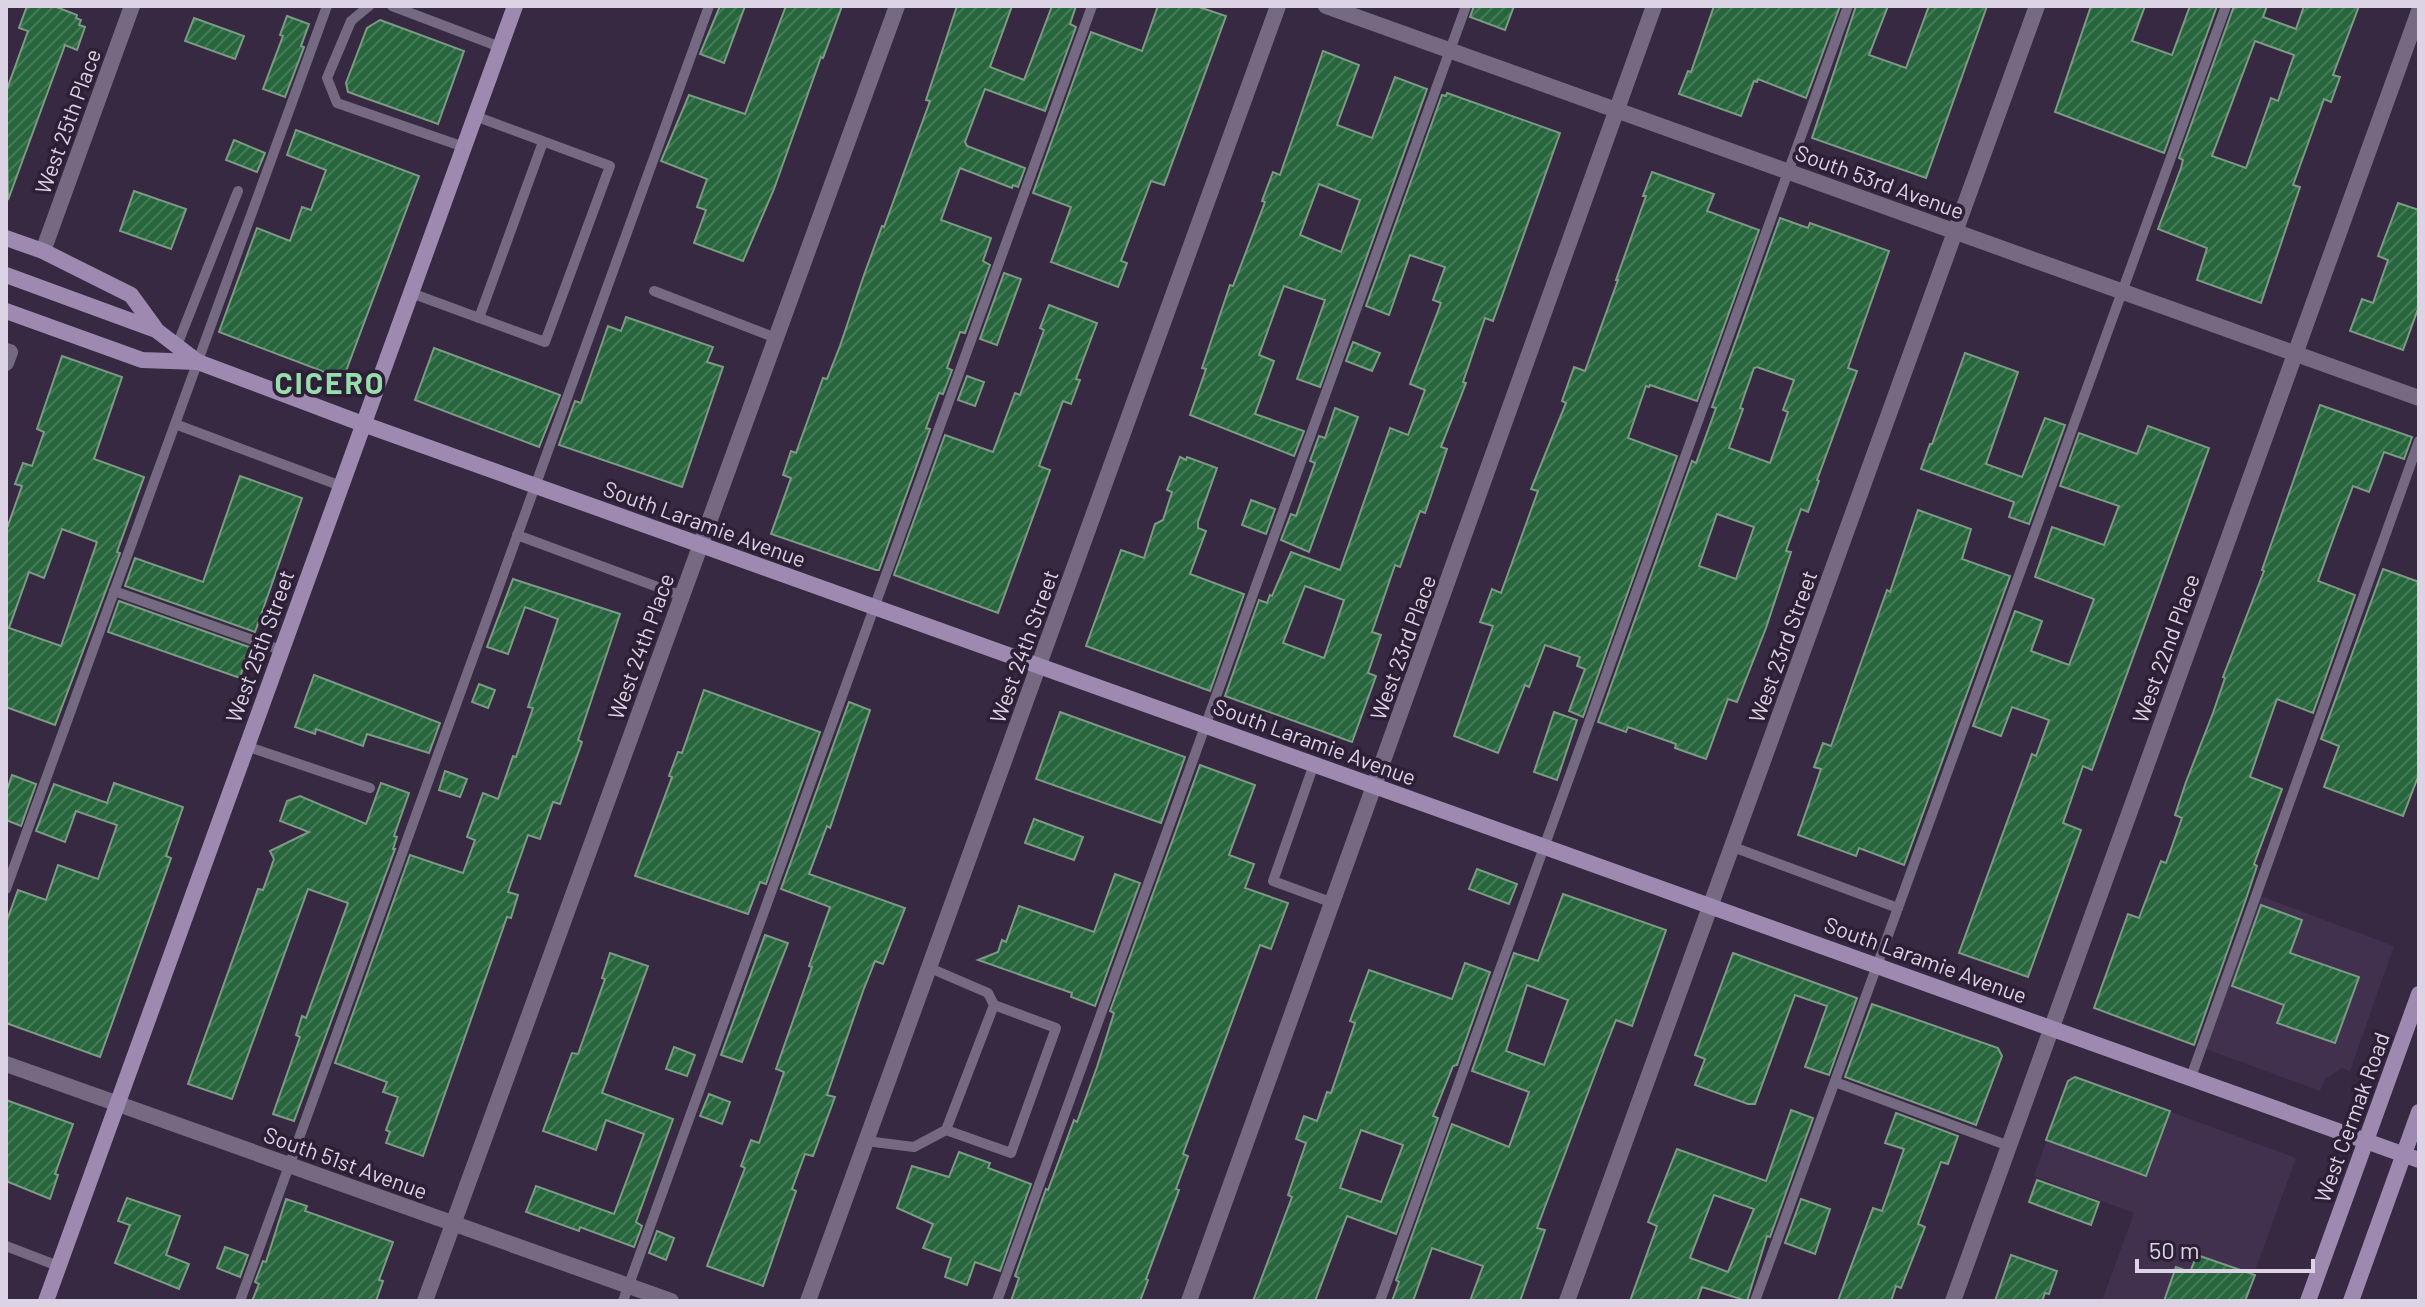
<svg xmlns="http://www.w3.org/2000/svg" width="2425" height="1307" font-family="Barlow,sans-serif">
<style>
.built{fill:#41314f}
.building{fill:url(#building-hatch);stroke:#7d9a84;stroke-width:2;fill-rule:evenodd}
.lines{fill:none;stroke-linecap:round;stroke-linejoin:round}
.lane{stroke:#766982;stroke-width:10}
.street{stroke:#766982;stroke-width:16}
.secondary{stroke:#9e89b1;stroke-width:16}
.labels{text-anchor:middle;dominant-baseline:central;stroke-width:7;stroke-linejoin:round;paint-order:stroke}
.street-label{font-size:22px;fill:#dcd4e4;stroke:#2c1f36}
.district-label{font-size:30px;font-weight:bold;letter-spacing:2px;fill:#98deac;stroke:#2c1f36}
</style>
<defs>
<pattern id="building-hatch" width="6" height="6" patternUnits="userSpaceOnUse" patternTransform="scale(2)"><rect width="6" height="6" fill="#27663d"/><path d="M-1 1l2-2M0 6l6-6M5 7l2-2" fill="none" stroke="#467b59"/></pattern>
</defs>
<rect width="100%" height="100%" fill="#362941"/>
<g class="built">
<path d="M2261 896 2394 946 2350 1071 2342 1068 2325 1079 2320 1091 2206 1049Z"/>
<path d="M2070 1075 2296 1158 2244 1301H2102L2134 1213 2034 1176Z"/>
</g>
<g class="building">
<path d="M27 6H54L77 15 76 18 81 20 79 25 85 27 77 50 65 45 8 200 6 92 28 31 19 28Z"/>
<path d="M720 6H745L724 63 700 54Z"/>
<path d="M786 6H842L823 58 821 57 774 189 743 261 694 243 706 210 697 207 707 179 661 161 689 95 745 114Z"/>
<path d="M957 6H1012L990 67 1024 80 1052 6H1076L1070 24 1076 27 1045 111 985 89 965 142 967 146 1025 168 1018 187 1013 185 1012 188 960 168 941 220 991 238 983 261 990 265 965 333 960 332 947 368 952 370 943 394 939 393 926 428 930 429 879 570H876L771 534 791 478 783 475 791 451 796 453 823 378 827 379 840 346 864 275 882 226 884 227 930 101 926 100Z"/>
<path d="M1158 6H1196L1226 16 1164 185 1151 181 1121 261 1127 263 1118 287 1051 262 1071 207 1033 193 1091 32 1142 51Z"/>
<path d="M1474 6H1514L1505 30 1470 17Z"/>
<path d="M1714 6H1840L1806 98 1758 79 1757 82 1754 81 1741 116 1679 94 1688 71 1691 72Z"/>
<path d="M1856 6H1888L1869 55 1906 68 1929 6H1987L1926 178 1812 138Z"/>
<path d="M2091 6H2145L2132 41 2172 55 2190 6H2217L2164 153 2055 112Z"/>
<path d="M2234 6H2267L2263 17 2296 29 2304 6H2359L2333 75 2340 77 2331 102 2324 99 2293 185 2300 187 2261 303 2197 280 2207 248 2158 229 2181 168 2183 160 2179 158ZM2255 41 2294 55 2278 101 2271 98 2246 168 2212 156Z"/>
<path d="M287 16 309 24 301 46 304 47 285 97 263 89 283 36 280 35Z"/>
<path d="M194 18 244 36 235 59 185 41Z"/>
<path d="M380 20 464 51 438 124 348 92 346 83 367 28Z"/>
<path d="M1323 51 1359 65 1337 125 1372 138 1395 77 1427 89 1320 387 1297 379 1325 300 1284 286 1259 355 1274 361 1255 414 1304 431 1294 456 1190 415 1206 369 1202 368 1230 285 1233 286 1265 202 1262 201 1273 172 1280 175ZM1319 184 1360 200 1341 252 1300 235Z"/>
<path d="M1447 93 1560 133 1493 321 1485 318 1463 382 1466 383 1441 447 1447 449 1425 513 1420 511 1400 567 1395 565 1372 632 1381 635 1368 673 1376 676 1352 742 1225 696 1259 600 1267 603 1270 595 1272 596 1291 552 1340 570 1390 428 1408 435 1425 390 1410 384 1441 303 1433 300 1445 267 1410 255 1389 315 1366 306 1442 95 1446 96ZM1305 586 1344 600 1324 658 1283 643Z"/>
<path d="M296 130 419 176 343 379 219 332 257 228 290 241 302 207 311 210 326 170 287 155Z"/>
<path d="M234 140 265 153 257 172 226 160Z"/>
<path d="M1652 172 1714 194 1707 211 1759 230 1697 401 1650 385 1649 387 1646 386 1628 438 1677 456 1583 717 1569 711 1585 669 1577 666 1580 657 1545 645 1529 687 1525 685 1498 753 1454 736 1493 626 1480 622 1492 589 1501 593 1538 491 1531 489 1566 403 1562 401 1574 367 1585 371 1618 280H1616L1646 196H1643Z"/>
<path d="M134 191 186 209 171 249 120 231Z"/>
<path d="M2398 203 2419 210V306L2403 350 2350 331 2362 299 2373 303 2388 260 2378 256Z"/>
<path d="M1780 218 1808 228 1810 223 1889 251 1848 368 1857 371 1817 480 1819 481 1808 512 1801 509 1786 551 1791 552 1766 628 1737 702 1728 699 1706 759 1675 748 1676 744 1628 727 1626 732 1598 722 1692 461 1696 463 1711 422 1716 408 1712 407ZM1757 367 1794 380 1783 410 1788 412 1770 463 1729 448 1743 409 1740 408 1754 368ZM1717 514 1754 527 1736 579 1699 566Z"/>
<path d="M1004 273 1021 279 997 345 980 339Z"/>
<path d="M1049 305 1097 323 1076 379 1080 380 1071 404 1063 401 1039 466 1050 470 998 613 894 575 945 435 993 452 1015 393 1020 395 1044 330 1040 328Z"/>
<path d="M626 317 713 347 707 362 723 367 682 487 559 445 575 401 581 403 608 326 621 331Z"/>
<path d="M1353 342 1380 353 1372 371 1346 361Z"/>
<path d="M434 348 560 395 539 447 415 400Z"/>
<path d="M1965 353 2018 372 1986 464 2022 477 2045 418 2065 425 2029 524 2009 517 2014 502 1921 469 1930 444H1932Z"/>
<path d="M62 356 122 377 94 459 144 477 117 552 120 553 55 725 6 707V531L22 486 15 484 23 463 32 466 44 432 37 429ZM62 529 97 542 61 646 9 628 29 572 44 578Z"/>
<path d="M967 376 984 382 975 406 958 400Z"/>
<path d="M2320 405 2412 437 2404 459 2384 452 2369 492 2353 486 2336 531 2318 581 2355 595 2313 713 2277 699 2262 742 2250 777 2282 789 2254 864 2257 866 2246 899 2194 1045 2094 1008 2128 914 2139 918 2161 861 2166 863 2182 818 2175 815 2186 782 2213 713 2225 678 2223 677 2264 571 2262 570Z"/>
<path d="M1335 408 1358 417 1309 552 1281 540 1291 514 1296 516 1315 463 1310 461 1319 436 1325 438Z"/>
<path d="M2148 426 2209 448 2092 770 2083 766 2063 823 2081 830 2028 977 1959 953 2032 754 2036 756 2049 720 2012 707 2001 736 1973 726 2015 611 2042 621 2031 651 2069 665 2094 599 2035 577 2052 527 2104 545 2118 508 2119 506 2060 486 2079 433 2137 454Z"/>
<path d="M1180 457 1186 460 1187 457 1217 468 1198 522V528L1206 531 1190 574 1244 594 1210 691 1086 646 1121 550 1144 558 1155 524 1163 520 1172 492 1167 490Z"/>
<path d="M240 476 302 498 255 632 125 586 135 558 203 582Z"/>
<path d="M1251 500 1275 509 1266 534 1242 525Z"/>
<path d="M1918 510 1971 529 1962 559 2010 576 1904 865 1859 848 1856 856 1798 835 1821 769 1814 767 1823 743 1831 746 1887 590 1890 592Z"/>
<path d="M2383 569 2419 582V774L2403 816 2324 787 2339 746 2321 739Z"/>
<path d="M513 579 620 614 578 740 582 742 560 804 553 802 540 839 528 835 508 892 518 895 511 918 507 917 423 1156 386 1143 390 1132 386 1130 398 1097 383 1092 387 1082 335 1063 410 855 463 873 475 840 467 837 483 793 498 799 513 756 516 757 533 708 528 707 558 619 525 607 508 654 487 647Z"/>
<path d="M119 601 249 647 240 678 108 632Z"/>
<path d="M314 675 440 723 429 753 367 734 363 746 316 729 315 734 295 727Z"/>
<path d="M479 684 495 690 488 708 472 702Z"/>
<path d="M704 690 820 732 766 884 760 882 748 914 635 876 672 777 669 776 678 752 682 753Z"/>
<path d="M849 702 870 710 830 828 827 826 809 874 905 908 883 964 875 961 863 991 827 1095 835 1097 813 1156 805 1154 792 1189 796 1191 763 1286 707 1266 745 1168 741 1166 751 1140 759 1143 784 1072 776 1069 812 967 809 966 830 907 781 889Z"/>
<path d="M1060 712 1185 757 1161 823 1036 779Z"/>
<path d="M1554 712 1577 720 1557 780 1534 772Z"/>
<path d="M1200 765 1255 785 1229 855 1254 864 1245 888 1288 903 1271 949 1260 945 1183 1154 1188 1156 1176 1189 1179 1190 1146 1279 1148 1280 1140 1301H1011L1019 1278 1015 1276 1046 1189 1048 1190 1074 1120 1077 1122 1097 1067 1114 1013 1110 1011Z"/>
<path d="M445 771 467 779 460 797 439 790Z"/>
<path d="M12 775 36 784 21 826 6 820V793Z"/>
<path d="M114 783 183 807 166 856 171 858 100 1057 6 1023V923L18 890 46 900 58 865 98 879 117 825 76 811 65 842 36 831 54 784 107 803Z"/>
<path d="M381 783 409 793 394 836 397 837 393 849H395L294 1121 273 1114 300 1037 296 1035 302 1016 306 1018 348 903 308 889 232 1099 188 1084 258 889 263 890 274 859 270 851 309 832 280 821 287 801 300 796 366 824Z"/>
<path d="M1034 819 1083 837 1074 860 1025 843Z"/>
<path d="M1477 869 1517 884 1509 904 1469 889Z"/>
<path d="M1115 874 1140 883 1095 1006 1071 997 1072 993 978 960 998 952 1002 940 1006 942 1019 906 1094 932Z"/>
<path d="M1563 894 1666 930 1632 1026 1616 1020 1604 1050 1537 1228 1545 1230 1520 1301H1470L1483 1266 1432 1248 1413 1301H1392L1399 1282 1396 1280 1452 1124 1509 1147 1529 1092 1472 1071 1514 953 1538 961ZM1527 985 1568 1000 1544 1065 1506 1051Z"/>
<path d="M2261 905 2302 920 2290 953 2359 977 2335 1043 2277 1023 2284 1005 2232 986Z"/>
<path d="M765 935 788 943 742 1062 721 1055Z"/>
<path d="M610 953 648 966 602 1093 673 1119 636 1222 642 1226 634 1247 580 1227 579 1231 526 1212 536 1186 614 1214 644 1134 606 1120 596 1150 543 1131 572 1053 578 1054 605 979 602 978Z"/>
<path d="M1733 953 1857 998 1829 1075 1805 1067 1827 1006 1795 995 1755 1104H1748L1695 1085 1705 1059 1695 1055Z"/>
<path d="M1465 963 1490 972 1457 1065 1453 1066 1433 1116 1438 1118 1396 1234 1347 1216 1315 1301H1253L1292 1197 1288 1195 1306 1143 1296 1139 1304 1116 1317 1121 1327 1092 1331 1093 1355 1023 1350 1021 1369 970 1452 999ZM1361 1130 1403 1145 1381 1202 1340 1188Z"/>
<path d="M1872 1004 1998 1048 2002 1056 1976 1125 1845 1077Z"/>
<path d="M674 1047 695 1055 687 1076 666 1069Z"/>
<path d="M2075 1077 2170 1111 2146 1176 2046 1140 2068 1081Z"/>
<path d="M709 1094 730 1102 722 1124 700 1116Z"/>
<path d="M6 1100 73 1124 55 1174 58 1175 50 1199 6 1181Z"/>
<path d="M1791 1110 1813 1118 1770 1237 1767 1236 1747 1301 1702 1287 1697 1301H1630L1657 1226 1648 1222 1677 1149 1766 1181ZM1714 1195 1754 1209 1728 1272 1690 1258Z"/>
<path d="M1896 1113 1958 1136 1948 1164 1941 1162 1918 1224 1925 1227 1901 1288 1896 1286 1891 1301H1838L1873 1208 1882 1211 1904 1149 1885 1143Z"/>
<path d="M959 1152 990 1163 988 1168 1031 1184 1000 1271 975 1262 967 1285 945 1277 951 1258 923 1248 933 1224 897 1208 912 1166 949 1177Z"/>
<path d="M2037 1180 2099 1202 2091 1225 2029 1202Z"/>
<path d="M127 1198 180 1216 166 1255 189 1264 179 1289 115 1263 130 1225 118 1221Z"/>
<path d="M286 1199 307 1206 305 1211 393 1242 379 1280 383 1281 376 1301H252L259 1284 255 1282 263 1261 266 1262Z"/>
<path d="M1801 1199 1830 1209 1815 1254 1785 1243Z"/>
<path d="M657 1231 674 1238 666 1260 649 1253Z"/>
<path d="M225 1247 248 1255 240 1277 217 1268Z"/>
<path d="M2011 1255 2057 1271 2049 1294 2045 1293 2042 1301H1995Z"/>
<path d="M2197 1255 2255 1275 2245 1301H2164L2176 1267 2190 1272Z"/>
</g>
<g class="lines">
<g class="lane">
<path d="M369 6 351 21 327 78 337 103 464 147"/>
<path d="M392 6 500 47"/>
<path d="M654 291 776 338"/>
<path d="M411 293 545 342 610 166 475 116"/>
<path d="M479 318 543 142"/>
<path d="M176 348 238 191"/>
<path d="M175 424 341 486"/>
<path d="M517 535 682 596"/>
<path d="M114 591 281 650"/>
<path d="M246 746 370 788"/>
<path d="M1314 764 1273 881 1333 903"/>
<path d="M1733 847 1898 908"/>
<path d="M6 889 327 6"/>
<path d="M930 968 988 993 994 1005 1056 1028 1011 1153 946 1130"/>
<path d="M2191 1077 2419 441"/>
<path d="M1835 1082 2009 1146"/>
<path d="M866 1141 914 1147 946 1130 994 1005"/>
<path d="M6 1246 58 1266"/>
<path d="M240 1301 709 6"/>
<path d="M623 1301 1092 6"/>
<path d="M997 1301 1466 6"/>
<path d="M1380 1301 1848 6"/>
<path d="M1755 1301 2226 6"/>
</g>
<g class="street">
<path d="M1326 6 2419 398"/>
<path d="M43 251 132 6"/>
<path d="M6 351 10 352 6 363"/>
<path d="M6 1064 671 1301"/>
<path d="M425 1301 897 6"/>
<path d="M808 1301 1278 6"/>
<path d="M1189 1301 1654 6"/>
<path d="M1567 1301 2037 6"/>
<path d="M1953 1301 2419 11"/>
</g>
<g class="secondary">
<path d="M6 238 43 251 131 295 155 328"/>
<path d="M6 275 156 330 198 362 363 424 2419 1160"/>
<path d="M6 311 142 360 198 362"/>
<path d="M46 1301 515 6"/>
<path d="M2308 1301 2419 994"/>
<path d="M2351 1301 2419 1112"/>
</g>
</g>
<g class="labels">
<g class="street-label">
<text transform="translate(67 121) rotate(-70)">West 25th Place</text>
<text transform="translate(1880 181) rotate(20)">South 53rd Avenue</text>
<text transform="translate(705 523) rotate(20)">South Laramie Avenue</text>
<text transform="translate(259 646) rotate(-70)">West 25th Street</text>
<text transform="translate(640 646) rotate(-70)">West 24th Place</text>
<text transform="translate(1023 646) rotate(-70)">West 24th Street</text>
<text transform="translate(1782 646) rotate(-70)">West 23rd Street</text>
<text transform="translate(1402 647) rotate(-70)">West 23rd Place</text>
<text transform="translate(2165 648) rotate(-70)">West 22nd Place</text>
<text transform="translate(1315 741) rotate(20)">South Laramie Avenue</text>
<text transform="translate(1926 959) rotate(20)">South Laramie Avenue</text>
<text transform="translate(2351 1117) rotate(-70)">West Cermak Road</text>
<text transform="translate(346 1162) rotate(20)">South 51st Avenue</text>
</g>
<g class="district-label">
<text x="330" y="382">CICERO</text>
</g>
</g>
<rect width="2425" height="1307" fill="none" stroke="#dcd4e4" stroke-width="16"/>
<path d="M2137 1259v12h176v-12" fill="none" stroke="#dcd4e4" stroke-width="4"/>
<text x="2149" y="1259" font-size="24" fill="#dcd4e4" stroke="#2c1f36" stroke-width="6" paint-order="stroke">50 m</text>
</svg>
